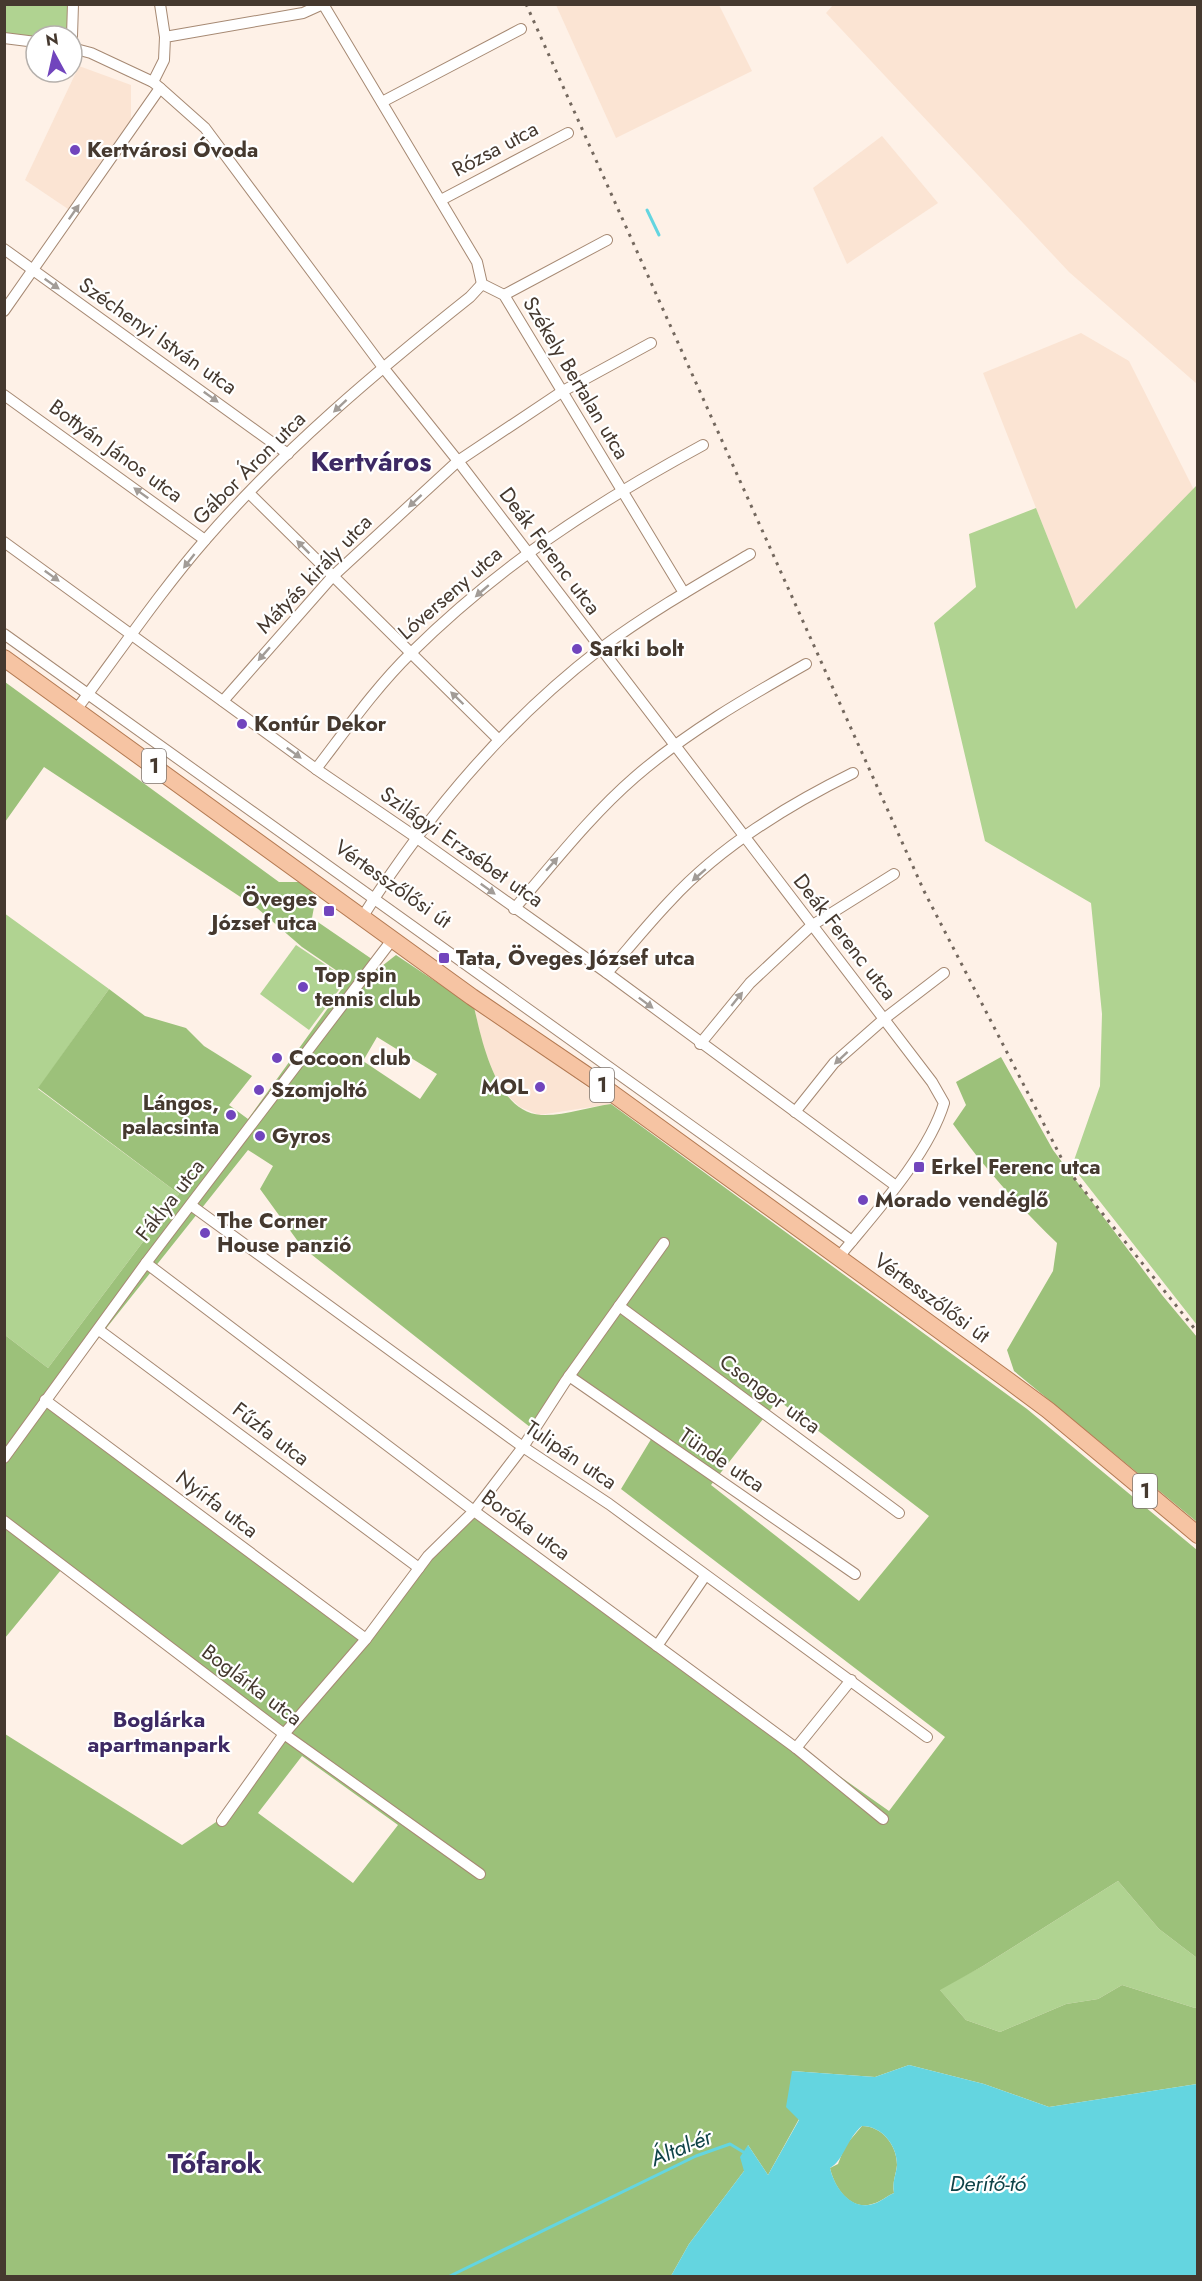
<svg xmlns="http://www.w3.org/2000/svg" width="1202" height="2281" font-family="Jost,sans-serif">
<style>
.built{fill:#fbe4d3}
.green{fill:#b0d391}
.forest{fill:#9cc17a;fill-rule:evenodd}
.water{fill:#64d5e0;fill-rule:evenodd}
.lines{fill:none;stroke-linecap:round;stroke-linejoin:round}
.stream{stroke:#64d5e0;stroke-width:3}
.minor-casing{stroke:#a68973;stroke-width:12}
.primary-casing{stroke:#b47a52;stroke-width:18}
.minor{stroke:#fff;stroke-width:10}
.primary{stroke:#f6c4a3;stroke-width:16}
.rail{stroke:#74685e;stroke-width:3;stroke-dasharray:3 6;stroke-linecap:butt}
.oneway{fill:#a29c97}
.poi-dot{fill:#7145bd;stroke:#fff;stroke-width:2}
.labels{text-anchor:middle;dominant-baseline:central;stroke-width:4.5;stroke-linejoin:round;paint-order:stroke}
.shield{fill:#fff;stroke:#7d746d;stroke-width:1.5}
.shield-label{font-size:20px;font-weight:bold;fill:#45392f}
.street-label{font-size:21px;fill:#45392f;stroke:#fff}
.poi-label{font-size:21px;font-weight:bold;fill:#45392f;stroke:#fff;text-anchor:start}
.neighbourhood-label{font-size:22px;font-weight:bold;fill:#3d2964;stroke:#fff}
.water-label{font-size:22px;font-style:italic;fill:#0f4348;stroke:#fff}
.district-label{font-size:27px;font-weight:bold;fill:#3d2964;stroke:#fff}
</style>
<rect width="100%" height="100%" fill="#fef1e7"/>
<g class="built">
<path d="M556 5H719L752 71 616 138Z"/>
<path d="M833 5H1197V384L1069 272 826 13Z"/>
<path d="M79 66 131 85V119L68 209 25 180Z"/>
<path d="M882 136 938 203 847 264 813 188Z"/>
<path d="M1081 333 1129 361 1194 490 1076 610 983 373Z"/>
<path d="M474 1007 611 1104 539 1115 520 1107 510 1098 495 1076 483 1047Z"/>
</g>
<g class="green">
<path d="M5 5H73L72 36H36V42L5 38Z"/>
<path d="M1197 485V1325L1072 1166 1100 1086 1102 1014 1091 903 985 841 934 623 976 587 969 534 1036 508 1076 609Z"/>
<path d="M4 913 109 989 38 1089 179 1194 48 1368 5 1335Z"/>
<path d="M296 945 347 979 309 1030 260 994Z"/>
<path d="M1118 1881 1159 1929 1197 1958V2006L1195 2008 1122 1985 1098 1999 1066 2004 1000 2032 966 2020 939 1989 983 1966Z"/>
</g>
<g class="forest">
<path d="M5 682 279 882H302L316 896 312 918 382 966 396 955 474 1007C482 1041 496 1112 541 1115 565 1116 588 1107 611 1104L1027 1409 1197 1550V1958L1159 1929 1118 1881 983 1966 940 1990 966 2020 1000 2032 1066 2004 1098 1999 1122 1985 1195 2008 1197 2006V2084L1049 2107 984 2084 909 2065 875 2077 792 2071 799 2119 768 2175 748 2145 744 2171 689 2244 671 2276H5V1734L182 1845 219 1820 279 1734 61 1570 5 1638V1335L48 1368 179 1194 38 1088 109 989 145 1016 186 1028 204 1046 252 1076 229 1105 248 1119 349 979 302 947 257 908 44 767 5 822ZM377 1037 437 1074 420 1099 363 1061ZM248 1150 273 1166 260 1189 302 1247 535 1431 575 1375 653 1436 621 1489 945 1737 889 1811 532 1559 474 1511 428 1556 366 1639 46 1404ZM778 1400 929 1516 859 1601 711 1485ZM302 1756 398 1825 353 1883 258 1813Z"/>
<path d="M1001 1057 1053 1150 1162 1295 1197 1337V1522L1014 1371 1007 1350 1053 1271 1057 1243C1018 1205 984 1168 953 1124L966 1105 956 1082Z"/>
<path d="M862 2126C881 2126 897 2144 897 2165 896 2175 892 2182 894 2193 887 2196 879 2203 872 2204 849 2211 834 2186 830 2168L838 2164 845 2146Z"/>
</g>
<path class="water" d="M909 2065 984 2084 1049 2107 1197 2084V2276H671L689 2244 744 2171 740 2157 748 2145 768 2175 799 2120 786 2107 792 2071 875 2077ZM862 2126C881 2126 897 2144 897 2165 896 2175 892 2182 894 2193 887 2196 879 2203 873 2204 850 2211 834 2186 830 2168 844 2160 847 2138 862 2126Z"/>
<g class="lines">
<g class="stream">
<path d="M647 210 659 235"/>
<path d="M450 2276 696 2156 730 2144 745 2153"/>
</g>
<g class="minor-casing">
<g id="minor">
<path d="M160 4 165 37"/>
<path d="M323 4 477 262 482 284 504 295 684 593"/>
<path d="M72 36 73 4"/>
<path d="M4 38 36 42"/>
<path d="M153 82 164 60 165 37 303 13 323 4"/>
<path d="M160 88 205 128 382 366 458 461 932 1082 944 1103C928 1156 873 1215 838 1258"/>
<path d="M382 102 521 29"/>
<path d="M441 200 568 133"/>
<path d="M4 249 288 454"/>
<path d="M504 295 607 240"/>
<path d="M4 311 160 88 153 82 91 53 72 48"/>
<path d="M4 395 205 540"/>
<path d="M249 493 498 739"/>
<path d="M4 542 316 769 417 838 607 973 896 1186"/>
<path d="M4 634 852 1241"/>
<path d="M223 701 332 577 458 461 563 391 651 343"/>
<path d="M76 710C119 653 159 593 206 539 284 449 377 371 470 297L482 284"/>
<path d="M316 769C346 730 376 687 411 653 500 565 594 504 703 445"/>
<path d="M514 909C553 864 590 816 635 777 687 732 746 698 806 664"/>
<path d="M363 916C427 815 505 722 600 649 647 614 699 584 750 554"/>
<path d="M607 973C628 949 648 924 670 901 721 846 786 806 853 773"/>
<path d="M700 1044 750 983 811 926 894 874"/>
<path d="M795 1112 834 1063 884 1019 944 973"/>
<path d="M192 1206 523 1447 609 1504 927 1737"/>
<path d="M146 1263 474 1511 796 1748 883 1819"/>
<path d="M619 1306 899 1513"/>
<path d="M99 1330 419 1568"/>
<path d="M569 1376 855 1574"/>
<path d="M45 1400 366 1639"/>
<path d="M4 1458 146 1263 392 940"/>
<path d="M4 1521 284 1734 480 1874"/>
<path d="M657 1646 705 1576"/>
<path d="M796 1748 851 1680"/>
<path d="M222 1821 284 1734 366 1639 428 1556 474 1511 523 1447 565 1382 664 1243"/>
</g>
</g>
<g class="primary-casing">
<path id="primary" d="M4 658 472 997 594 1080 1009 1381 1048 1410 1198 1535"/>
</g>
<use href="#minor" class="minor"/>
<use href="#primary" class="primary"/>
<path class="rail" d="M526 4 924 891 1067 1169 1198 1333"/>
</g>
<defs><path id="oneway-solid" d="M-6-.8H1V-3.2L6.5 0L1 3.2V.8H-6Z" transform="scale(1.5)"/></defs>
<g class="oneway">
<use href="#oneway-solid" transform="translate(74 212) rotate(-55)"/>
<use href="#oneway-solid" transform="translate(52 284) rotate(35)"/>
<use href="#oneway-solid" transform="translate(211 397) rotate(36)"/>
<use href="#oneway-solid" transform="translate(340 406) rotate(137)"/>
<use href="#oneway-solid" transform="translate(141 493) rotate(-144)"/>
<use href="#oneway-solid" transform="translate(415 501) rotate(137)"/>
<use href="#oneway-solid" transform="translate(303 547) rotate(-135)"/>
<use href="#oneway-solid" transform="translate(189 561) rotate(128)"/>
<use href="#oneway-solid" transform="translate(52 576) rotate(36)"/>
<use href="#oneway-solid" transform="translate(482 591) rotate(139)"/>
<use href="#oneway-solid" transform="translate(264 654) rotate(131)"/>
<use href="#oneway-solid" transform="translate(457 698) rotate(-136)"/>
<use href="#oneway-solid" transform="translate(294 753) rotate(36)"/>
<use href="#oneway-solid" transform="translate(552 864) rotate(-49)"/>
<use href="#oneway-solid" transform="translate(699 875) rotate(139)"/>
<use href="#oneway-solid" transform="translate(488 889) rotate(36)"/>
<use href="#oneway-solid" transform="translate(737 999) rotate(-51)"/>
<use href="#oneway-solid" transform="translate(646 1003) rotate(37)"/>
<use href="#oneway-solid" transform="translate(841 1058) rotate(137)"/>
</g>
<g class="poi-dot">
<circle cx="75" cy="150" r="6"/>
<circle cx="577" cy="649" r="6"/>
<circle cx="242" cy="724" r="6"/>
<rect x="323" y="905" width="12" height="12" rx="3"/>
<rect x="438" y="952" width="12" height="12" rx="3"/>
<circle cx="303" cy="987" r="6"/>
<circle cx="277" cy="1058" r="6"/>
<circle cx="540" cy="1087" r="6"/>
<circle cx="259" cy="1090" r="6"/>
<circle cx="231" cy="1115" r="6"/>
<circle cx="260" cy="1136" r="6"/>
<rect x="913" y="1161" width="12" height="12" rx="3"/>
<circle cx="863" cy="1200" r="6"/>
<circle cx="205" cy="1233" r="6"/>
</g>
<g class="labels">
<g class="shield">
<rect x="142" y="749" width="24" height="34" rx="4.5"/>
<rect x="590" y="1068" width="24" height="34" rx="4.5"/>
<rect x="1133" y="1474" width="24" height="34" rx="4.5"/>
</g>
<g class="shield-label">
<text x="154" y="766">1</text>
<text x="602" y="1085">1</text>
<text x="1145" y="1491">1</text>
</g>
<g class="street-label">
<text transform="translate(495 149) rotate(-28)">Rózsa utca</text>
<text transform="translate(158 336) rotate(35)">Széchenyi István utca</text>
<text transform="translate(576 378) rotate(59)">Székely Bertalan utca</text>
<text transform="translate(116 451) rotate(36)">Bottyán János utca</text>
<text transform="translate(249 468) rotate(-45)">Gábor Áron utca</text>
<text transform="translate(550 551) rotate(53)">Deák Ferenc utca</text>
<text transform="translate(314 574) rotate(-46)">Mátyás király utca</text>
<text transform="translate(450 593) rotate(-41)">Lóverseny utca</text>
<text transform="translate(462 847) rotate(35)">Szilágyi Erzsébet utca</text>
<text transform="translate(393 884) rotate(35)">Vértesszőlősi út</text>
<text transform="translate(845 937) rotate(52)">Deák Ferenc utca</text>
<text transform="translate(170 1200) rotate(-52)">Fáklya utca</text>
<text transform="translate(932 1298) rotate(36)">Vértesszőlősi út</text>
<text transform="translate(770 1394) rotate(36)">Csongor utca</text>
<text transform="translate(271 1434) rotate(37)">Fűzfa utca</text>
<text transform="translate(571 1455) rotate(34)">Tulipán utca</text>
<text transform="translate(722 1460) rotate(34)">Tünde utca</text>
<text transform="translate(217 1504) rotate(37)">Nyírfa utca</text>
<text transform="translate(526 1525) rotate(36)">Boróka utca</text>
<text transform="translate(252 1685) rotate(37)">Boglárka utca</text>
</g>
<g class="poi-label">
<text x="87" y="150">Kertvárosi Óvoda</text>
<text x="589" y="649">Sarki bolt</text>
<text x="254" y="724">Kontúr Dekor</text>
<text x="317" y="899" text-anchor="end">Öveges<tspan x="317" dy="24">József utca</tspan></text>
<text x="456" y="958">Tata, Öveges József utca</text>
<text x="315" y="975">Top spin<tspan x="315" dy="24">tennis club</tspan></text>
<text x="289" y="1058">Cocoon club</text>
<text x="528" y="1087" text-anchor="end">MOL</text>
<text x="271" y="1090">Szomjoltó</text>
<text x="219" y="1103" text-anchor="end">Lángos,<tspan x="219" dy="24">palacsinta</tspan></text>
<text x="272" y="1136">Gyros</text>
<text x="931" y="1167">Erkel Ferenc utca</text>
<text x="875" y="1200">Morado vendéglő</text>
<text x="217" y="1221">The Corner<tspan x="217" dy="24">House panzió</tspan></text>
</g>
<g class="neighbourhood-label">
<text x="159" y="1719">Boglárka<tspan x="159" dy="25">apartmanpark</tspan></text>
</g>
<g class="water-label">
<text transform="translate(681 2147) rotate(-22)">Által-ér</text>
<text x="988" y="2183">Derítő-tó</text>
</g>
<g class="district-label">
<text x="371" y="461">Kertváros</text>
<text x="215" y="2163">Tófarok</text>
</g>
</g>
<rect width="1202" height="2281" fill="none" stroke="#45392f" stroke-width="12"/>
<g transform="translate(54 54) rotate(352)"><circle r="28" fill="#ffffff" stroke="#b5b0ac" stroke-width="1.5"/>
<path d="M0-4.5L10 22L0 15L-10 22Z" fill="#7145bd"/>
<text y="-9" font-size="16" font-weight="bold" text-anchor="middle" fill="#45392f">N</text>
</g>
</svg>
